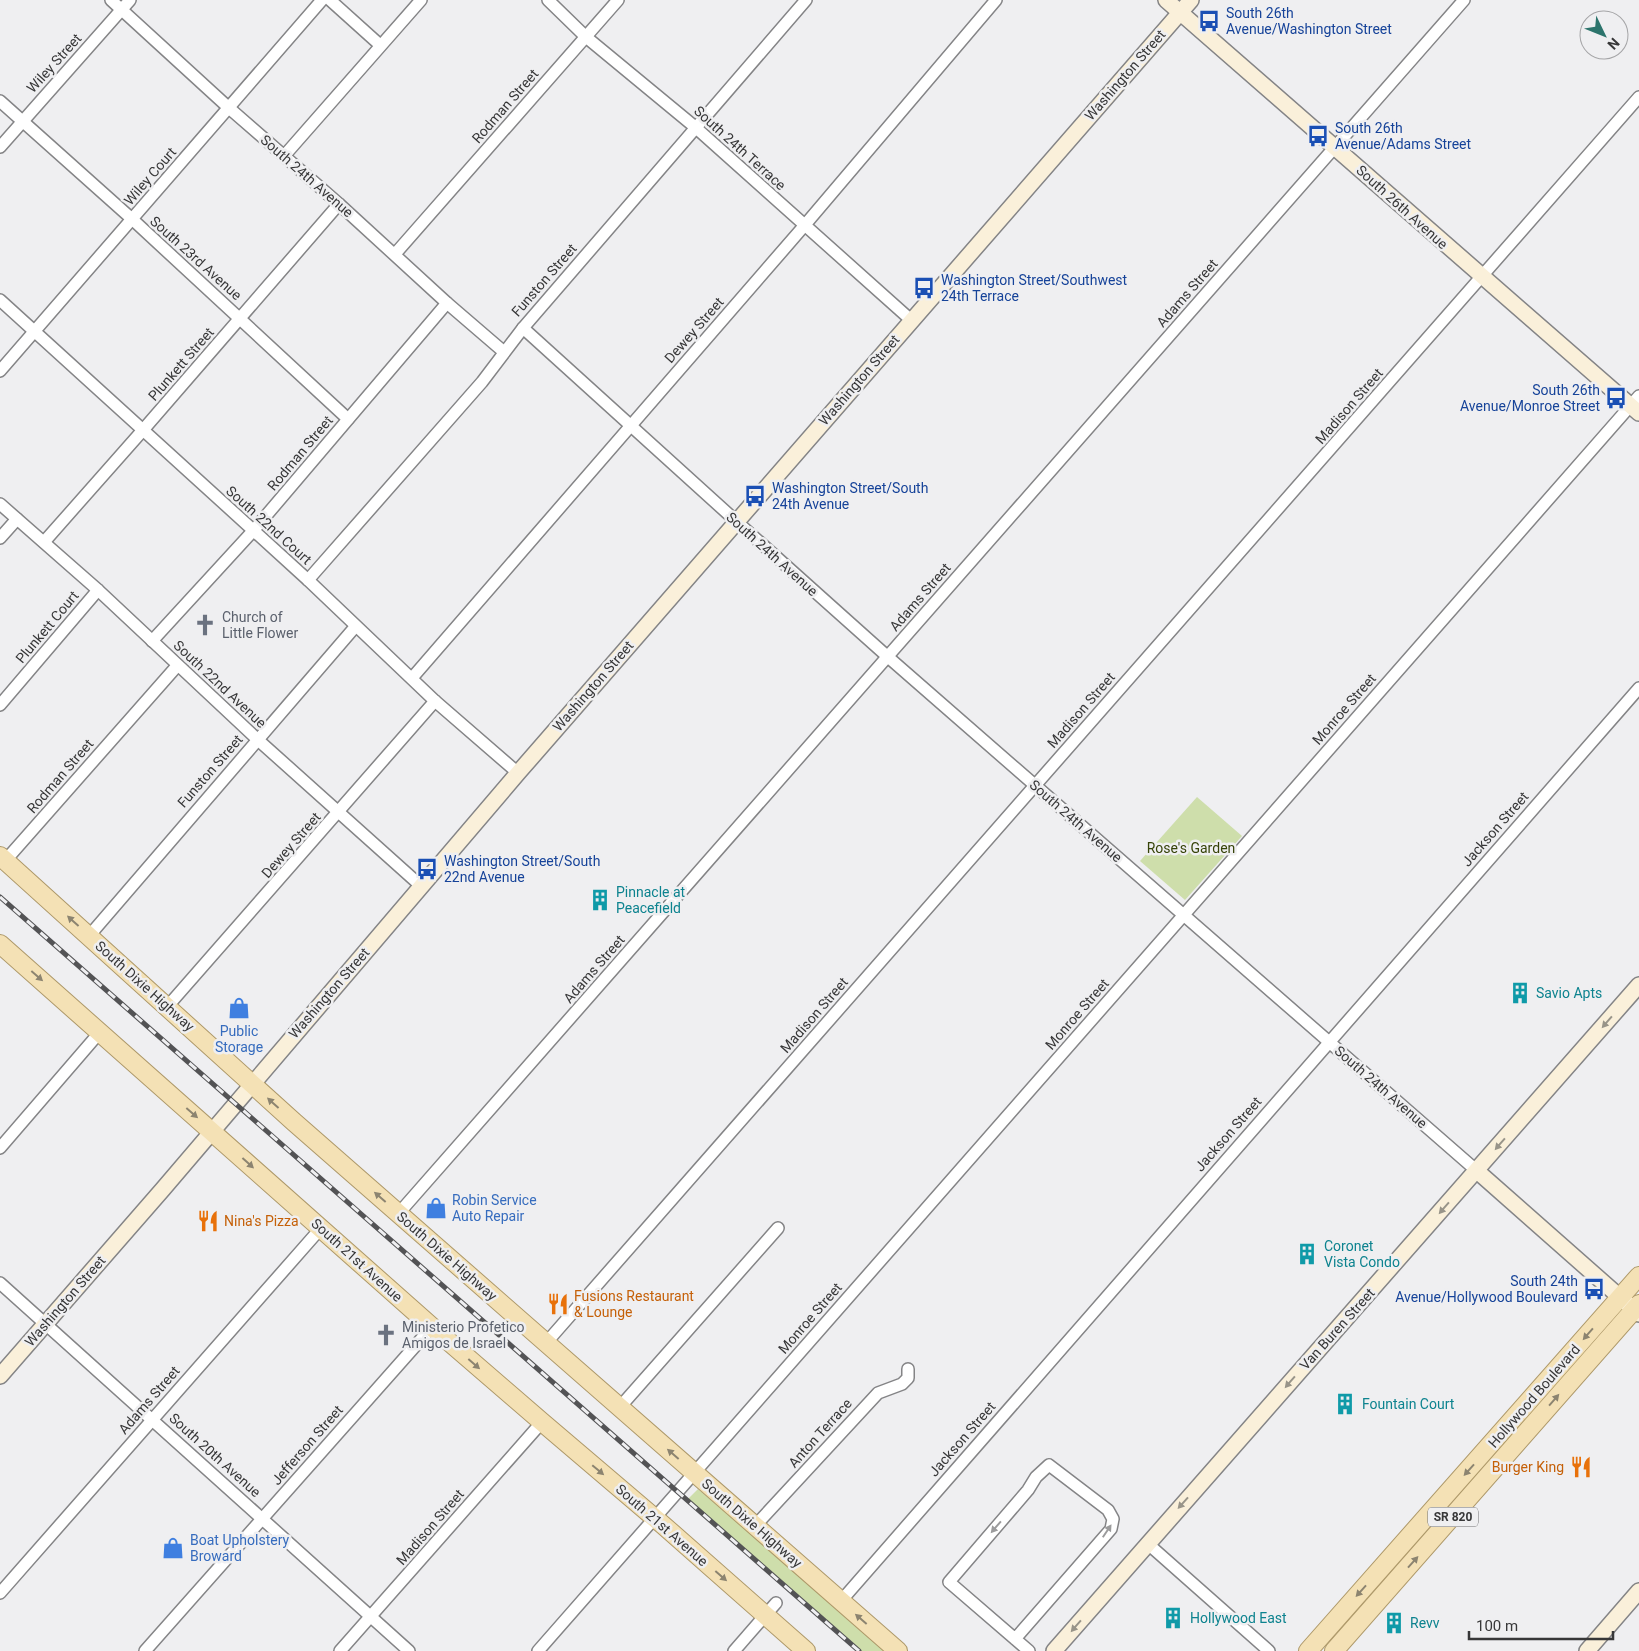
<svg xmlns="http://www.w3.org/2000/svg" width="1639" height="1651" font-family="Roboto,sans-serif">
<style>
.green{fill:#cedeab}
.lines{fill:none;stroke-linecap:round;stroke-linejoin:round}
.street-casing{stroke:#848486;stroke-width:14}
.secondary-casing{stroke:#848486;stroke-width:18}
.primary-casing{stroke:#ad9869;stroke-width:20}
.street{stroke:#fff;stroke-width:11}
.secondary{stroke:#faf0da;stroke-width:15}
.primary{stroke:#f4e1b5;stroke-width:18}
.rail-casing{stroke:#535355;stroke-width:5}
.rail{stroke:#efeff1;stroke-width:3;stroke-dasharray:9;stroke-linecap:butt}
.oneway{fill:#8c8470}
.oneway2{fill:#989489}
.oneway3{fill:#9b9b9c}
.labels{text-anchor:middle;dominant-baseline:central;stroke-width:5;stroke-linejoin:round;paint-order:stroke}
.shield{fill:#efeff1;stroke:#6e6e70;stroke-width:1}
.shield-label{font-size:12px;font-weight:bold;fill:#373738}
.transit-label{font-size:14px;fill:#164399;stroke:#efeff1;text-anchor:start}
.street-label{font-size:14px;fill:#373738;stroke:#efeff1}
.worship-label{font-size:14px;fill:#5b616d;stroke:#efeff1;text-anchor:start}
.park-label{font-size:14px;fill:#364308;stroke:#efeff1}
.culture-label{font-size:14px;fill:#0d838f;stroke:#efeff1;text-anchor:start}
.shop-label{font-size:14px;fill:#366cbe;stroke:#efeff1;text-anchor:start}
.food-label{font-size:14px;fill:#c56008;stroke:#efeff1;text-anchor:start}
</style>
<rect width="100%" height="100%" fill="#efeff1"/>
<g class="green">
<path d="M1197 797 1242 836 1185 900 1140 861Z"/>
<path d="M698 1489 889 1651H859L687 1500Z"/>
</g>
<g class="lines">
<g class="street-casing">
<g id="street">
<path d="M111 0 229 108 339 204 447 303 504 352"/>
<path d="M330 0 380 45"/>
<path d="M548 0 586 37 695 127 911 320"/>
<path d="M0 101 132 219 348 419"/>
<path d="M0 147 130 0"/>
<path d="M284 156 421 0"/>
<path d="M395 254 618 0"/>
<path d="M0 300 308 580 435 701 518 773"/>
<path d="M523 328 736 521 888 657 1477 1171"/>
<path d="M0 371 322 0"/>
<path d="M0 504 98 590 257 739 421 886"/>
<path d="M0 538 17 519"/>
<path d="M44 542 143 430 339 204"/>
<path d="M308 580 482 382 523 328 806 0"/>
<path d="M152 641 253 531 447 303"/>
<path d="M412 678 804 226 996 0"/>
<path d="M0 705 98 590"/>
<path d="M5 861 177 666"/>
<path d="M89 936 355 627"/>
<path d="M167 1007 435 701"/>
<path d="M0 1148 100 1032"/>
<path d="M399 1213 1464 0"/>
<path d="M0 1283 409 1651"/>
<path d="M546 1343 1639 97"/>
<path d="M620 1407 778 1228"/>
<path d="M755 1526 878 1393 902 1384 908 1378V1369"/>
<path d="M1147 1543 1269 1651"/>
<path d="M0 1593 321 1228"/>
<path d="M841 1601 1639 688"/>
<path d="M1015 1639 1111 1529 1113 1519 1108 1510 1049 1465 1036 1477 1028 1490 949 1582 1029 1651"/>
<path d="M145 1651 432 1327"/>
<path d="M340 1651 542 1422"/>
<path d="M538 1651 1639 396"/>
<path d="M734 1651 776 1603"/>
</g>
</g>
<g class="secondary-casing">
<g id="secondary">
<path d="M1166 0 1639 413"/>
<path d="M1477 1171 1639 1314"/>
<path d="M0 1376 163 1189 518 773 1191 0"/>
<path d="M1054 1651 1639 985"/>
<path d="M1587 1651 1639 1591"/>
</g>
</g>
<g class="primary-casing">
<g id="primary">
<path d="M0 856 294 1122 898 1651"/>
<path d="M0 944 432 1327 542 1422 663 1525 806 1651"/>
<path d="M1308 1651 1639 1276"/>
<path d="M1334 1651 1639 1304"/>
</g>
</g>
<use href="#street" class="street"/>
<use href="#secondary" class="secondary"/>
<use href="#primary" class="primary"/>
<g class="rail-casing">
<path id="rail" d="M0 897 859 1651"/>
</g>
<use href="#rail" class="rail"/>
</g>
<defs><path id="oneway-solid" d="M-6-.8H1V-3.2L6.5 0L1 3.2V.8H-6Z" transform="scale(1.25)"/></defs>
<g class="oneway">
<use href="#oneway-solid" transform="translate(73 921) rotate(-138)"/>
<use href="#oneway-solid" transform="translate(37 976) rotate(41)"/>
<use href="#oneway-solid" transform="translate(273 1103) rotate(-138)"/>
<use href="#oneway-solid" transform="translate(192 1113) rotate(41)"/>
<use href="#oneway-solid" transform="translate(248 1163) rotate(42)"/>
<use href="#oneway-solid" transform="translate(380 1197) rotate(-139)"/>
<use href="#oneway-solid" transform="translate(1588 1334) rotate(131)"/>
<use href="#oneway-solid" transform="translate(474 1364) rotate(41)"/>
<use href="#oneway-solid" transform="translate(1554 1400) rotate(-49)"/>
<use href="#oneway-solid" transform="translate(673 1454) rotate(-139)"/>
<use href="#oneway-solid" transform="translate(598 1470) rotate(40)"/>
<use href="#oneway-solid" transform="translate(1469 1470) rotate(132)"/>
<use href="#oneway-solid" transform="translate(1413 1562) rotate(-48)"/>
<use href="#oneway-solid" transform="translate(721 1576) rotate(41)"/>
<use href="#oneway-solid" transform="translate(1361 1591) rotate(132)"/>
<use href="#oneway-solid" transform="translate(861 1619) rotate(-139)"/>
</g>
<g class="oneway2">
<use href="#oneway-solid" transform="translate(1607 1022) rotate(131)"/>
<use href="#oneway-solid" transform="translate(1500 1144) rotate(131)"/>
<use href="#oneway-solid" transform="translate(1444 1208) rotate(131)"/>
<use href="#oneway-solid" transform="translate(1290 1382) rotate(131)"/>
<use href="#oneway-solid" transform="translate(1183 1503) rotate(132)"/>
<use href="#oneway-solid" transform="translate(1076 1626) rotate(131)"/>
</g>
<g class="oneway3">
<use href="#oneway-solid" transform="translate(996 1527) rotate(131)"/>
<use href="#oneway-solid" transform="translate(1107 1531) rotate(-56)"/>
</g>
<defs>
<g id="bus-bare" transform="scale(1.725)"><path d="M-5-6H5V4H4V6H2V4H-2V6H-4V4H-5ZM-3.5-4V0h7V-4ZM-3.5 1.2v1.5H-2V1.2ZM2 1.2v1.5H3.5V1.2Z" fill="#1a4fb4" stroke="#efeff1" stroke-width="2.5" paint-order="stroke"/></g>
<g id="church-bare" transform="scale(1.725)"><path d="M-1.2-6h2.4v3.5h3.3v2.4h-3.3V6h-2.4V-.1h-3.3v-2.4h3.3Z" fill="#6b7280" stroke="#efeff1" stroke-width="2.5" paint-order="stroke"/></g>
<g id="building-bare" transform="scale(1.725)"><path d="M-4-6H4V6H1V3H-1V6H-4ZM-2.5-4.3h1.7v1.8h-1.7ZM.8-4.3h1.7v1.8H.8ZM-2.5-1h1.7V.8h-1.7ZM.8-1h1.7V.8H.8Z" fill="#0f9aa8" stroke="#efeff1" stroke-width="2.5" paint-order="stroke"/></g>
<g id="shop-bare" transform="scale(1.725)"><path d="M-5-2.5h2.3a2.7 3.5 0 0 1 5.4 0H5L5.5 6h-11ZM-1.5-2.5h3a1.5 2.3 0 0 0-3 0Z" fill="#3f7fe0" stroke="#efeff1" stroke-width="2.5" paint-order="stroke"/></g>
<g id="restaurant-bare" transform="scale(1.725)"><path d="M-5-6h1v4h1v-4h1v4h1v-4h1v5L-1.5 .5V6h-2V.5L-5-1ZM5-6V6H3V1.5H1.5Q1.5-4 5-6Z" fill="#e8710a" stroke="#efeff1" stroke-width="2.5" paint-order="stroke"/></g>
</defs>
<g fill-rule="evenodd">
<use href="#bus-bare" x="1209" y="21"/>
<use href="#bus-bare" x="1318" y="136"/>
<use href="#bus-bare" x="924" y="288"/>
<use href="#bus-bare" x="1616" y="398"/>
<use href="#bus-bare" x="755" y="496"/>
<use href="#church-bare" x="205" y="625"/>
<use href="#bus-bare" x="427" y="869"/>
<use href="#building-bare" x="600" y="900"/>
<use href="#building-bare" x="1520" y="993"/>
<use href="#shop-bare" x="239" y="1008"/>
<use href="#shop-bare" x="436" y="1208"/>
<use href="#restaurant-bare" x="208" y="1221"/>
<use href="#building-bare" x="1307" y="1254"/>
<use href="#bus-bare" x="1594" y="1289"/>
<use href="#restaurant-bare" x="558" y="1304"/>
<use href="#church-bare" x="386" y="1335"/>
<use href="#building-bare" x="1345" y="1404"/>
<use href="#restaurant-bare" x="1581" y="1467"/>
<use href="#shop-bare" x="173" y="1548"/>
<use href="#building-bare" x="1173" y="1618"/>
<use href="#building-bare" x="1394" y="1623"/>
</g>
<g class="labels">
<rect class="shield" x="1428" y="1507.5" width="50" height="19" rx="4"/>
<g class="shield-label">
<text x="1453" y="1517">SR 820</text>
</g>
<g class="transit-label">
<text x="1226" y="13">South 26th<tspan x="1226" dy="16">Avenue/Washington Street</tspan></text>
<text x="1335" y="128">South 26th<tspan x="1335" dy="16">Avenue/Adams Street</tspan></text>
<text x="941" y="280">Washington Street/Southwest<tspan x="941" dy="16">24th Terrace</tspan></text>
<text x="1600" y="390" text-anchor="end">South 26th<tspan x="1600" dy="16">Avenue/Monroe Street</tspan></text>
<text x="772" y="488">Washington Street/South<tspan x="772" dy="16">24th Avenue</tspan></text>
<text x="444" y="861">Washington Street/South<tspan x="444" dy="16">22nd Avenue</tspan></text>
<text x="1578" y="1281" text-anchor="end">South 24th<tspan x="1578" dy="16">Avenue/Hollywood Boulevard</tspan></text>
</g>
<g class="street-label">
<text transform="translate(54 63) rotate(-48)">Wiley Street</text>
<text transform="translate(1125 75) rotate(-49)">Washington Street</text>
<text transform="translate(505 106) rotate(-49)">Rodman Street</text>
<text transform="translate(740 148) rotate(42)">South 24th Terrace</text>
<text transform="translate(150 176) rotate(-49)">Wiley Court</text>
<text transform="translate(307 176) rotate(41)">South 24th Avenue</text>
<text transform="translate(1402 207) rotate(42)">South 26th Avenue</text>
<text transform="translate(196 258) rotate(42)">South 23rd Avenue</text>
<text transform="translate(544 280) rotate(-49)">Funston Street</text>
<text transform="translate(1187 293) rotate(-49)">Adams Street</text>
<text transform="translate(694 330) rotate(-49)">Dewey Street</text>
<text transform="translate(181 364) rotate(-49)">Plunkett Street</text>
<text transform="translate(859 380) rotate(-49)">Washington Street</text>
<text transform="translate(1349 406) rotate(-49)">Madison Street</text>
<text transform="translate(300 453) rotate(-50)">Rodman Street</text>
<text transform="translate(269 525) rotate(42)">South 22nd Court</text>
<text transform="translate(772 554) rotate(42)">South 24th Avenue</text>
<text transform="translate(920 597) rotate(-49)">Adams Street</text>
<text transform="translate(47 627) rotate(-50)">Plunkett Court</text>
<text transform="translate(220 684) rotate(43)">South 22nd Avenue</text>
<text transform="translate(593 686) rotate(-49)">Washington Street</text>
<text transform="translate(1344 709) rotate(-49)">Monroe Street</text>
<text transform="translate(1081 710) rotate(-49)">Madison Street</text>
<text transform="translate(210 771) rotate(-49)">Funston Street</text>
<text transform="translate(60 776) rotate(-49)">Rodman Street</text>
<text transform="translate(1076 821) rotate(41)">South 24th Avenue</text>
<text transform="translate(1495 829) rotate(-49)">Jackson Street</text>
<text transform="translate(291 845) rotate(-49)">Dewey Street</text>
<text transform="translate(594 969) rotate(-49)">Adams Street</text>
<text transform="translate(145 986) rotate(42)">South Dixie Highway</text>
<text transform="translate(329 993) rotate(-49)">Washington Street</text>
<text transform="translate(1077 1014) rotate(-49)">Monroe Street</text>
<text transform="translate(814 1015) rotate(-49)">Madison Street</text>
<text transform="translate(1381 1087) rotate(41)">South 24th Avenue</text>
<text transform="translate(1228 1134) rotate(-49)">Jackson Street</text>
<text transform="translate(447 1256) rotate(41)">South Dixie Highway</text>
<text transform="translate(357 1260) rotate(42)">South 21st Avenue</text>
<text transform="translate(65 1301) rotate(-49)">Washington Street</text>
<text transform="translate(810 1318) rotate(-49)">Monroe Street</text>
<text transform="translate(1337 1329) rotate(-48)">Van Buren Street</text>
<text transform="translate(1534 1396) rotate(-49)">Hollywood Boulevard</text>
<text transform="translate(149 1400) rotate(-49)">Adams Street</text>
<text transform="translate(820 1433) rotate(-48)">Anton Terrace</text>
<text transform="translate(962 1439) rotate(-49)">Jackson Street</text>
<text transform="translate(307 1445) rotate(-49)">Jefferson Street</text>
<text transform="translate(215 1455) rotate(42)">South 20th Avenue</text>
<text transform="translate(752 1523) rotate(41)">South Dixie Highway</text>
<text transform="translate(662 1525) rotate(41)">South 21st Avenue</text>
<text transform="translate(430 1527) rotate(-49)">Madison Street</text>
</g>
<g class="worship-label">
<text x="222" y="617">Church of<tspan x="222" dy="16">Little Flower</tspan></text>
<text x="402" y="1327">Ministerio Profetico<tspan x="402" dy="16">Amigos de Israel</tspan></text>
</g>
<g class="park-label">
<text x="1191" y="848">Rose's Garden</text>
</g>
<g class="culture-label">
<text x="616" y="892">Pinnacle at<tspan x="616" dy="16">Peacefield</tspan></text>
<text x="1536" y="993">Savio Apts</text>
<text x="1324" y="1246">Coronet<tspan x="1324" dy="16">Vista Condo</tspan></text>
<text x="1362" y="1404">Fountain Court</text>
<text x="1190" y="1618">Hollywood East</text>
<text x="1410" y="1623">Revv</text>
</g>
<g class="shop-label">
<text x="239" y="1031" text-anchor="middle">Public<tspan x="239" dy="16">Storage</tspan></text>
<text x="452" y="1200">Robin Service<tspan x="452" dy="16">Auto Repair</tspan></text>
<text x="190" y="1540">Boat Upholstery<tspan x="190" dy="16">Broward</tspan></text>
</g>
<g class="food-label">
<text x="224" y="1221">Nina's Pizza</text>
<text x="574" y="1296">Fusions Restaurant<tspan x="574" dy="16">&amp; Lounge</tspan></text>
<text x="1564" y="1467" text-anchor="end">Burger King</text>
</g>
</g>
<g transform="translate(1604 35) rotate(133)"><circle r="24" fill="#efeff1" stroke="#a5a5a7"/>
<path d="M0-4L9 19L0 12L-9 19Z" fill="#2c746c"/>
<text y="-8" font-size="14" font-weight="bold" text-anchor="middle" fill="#373738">N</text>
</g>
<path d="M1469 1631v8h144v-8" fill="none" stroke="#373738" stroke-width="2.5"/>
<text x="1476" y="1631" font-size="15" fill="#373738" stroke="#efeff1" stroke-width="4" paint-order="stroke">100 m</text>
</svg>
